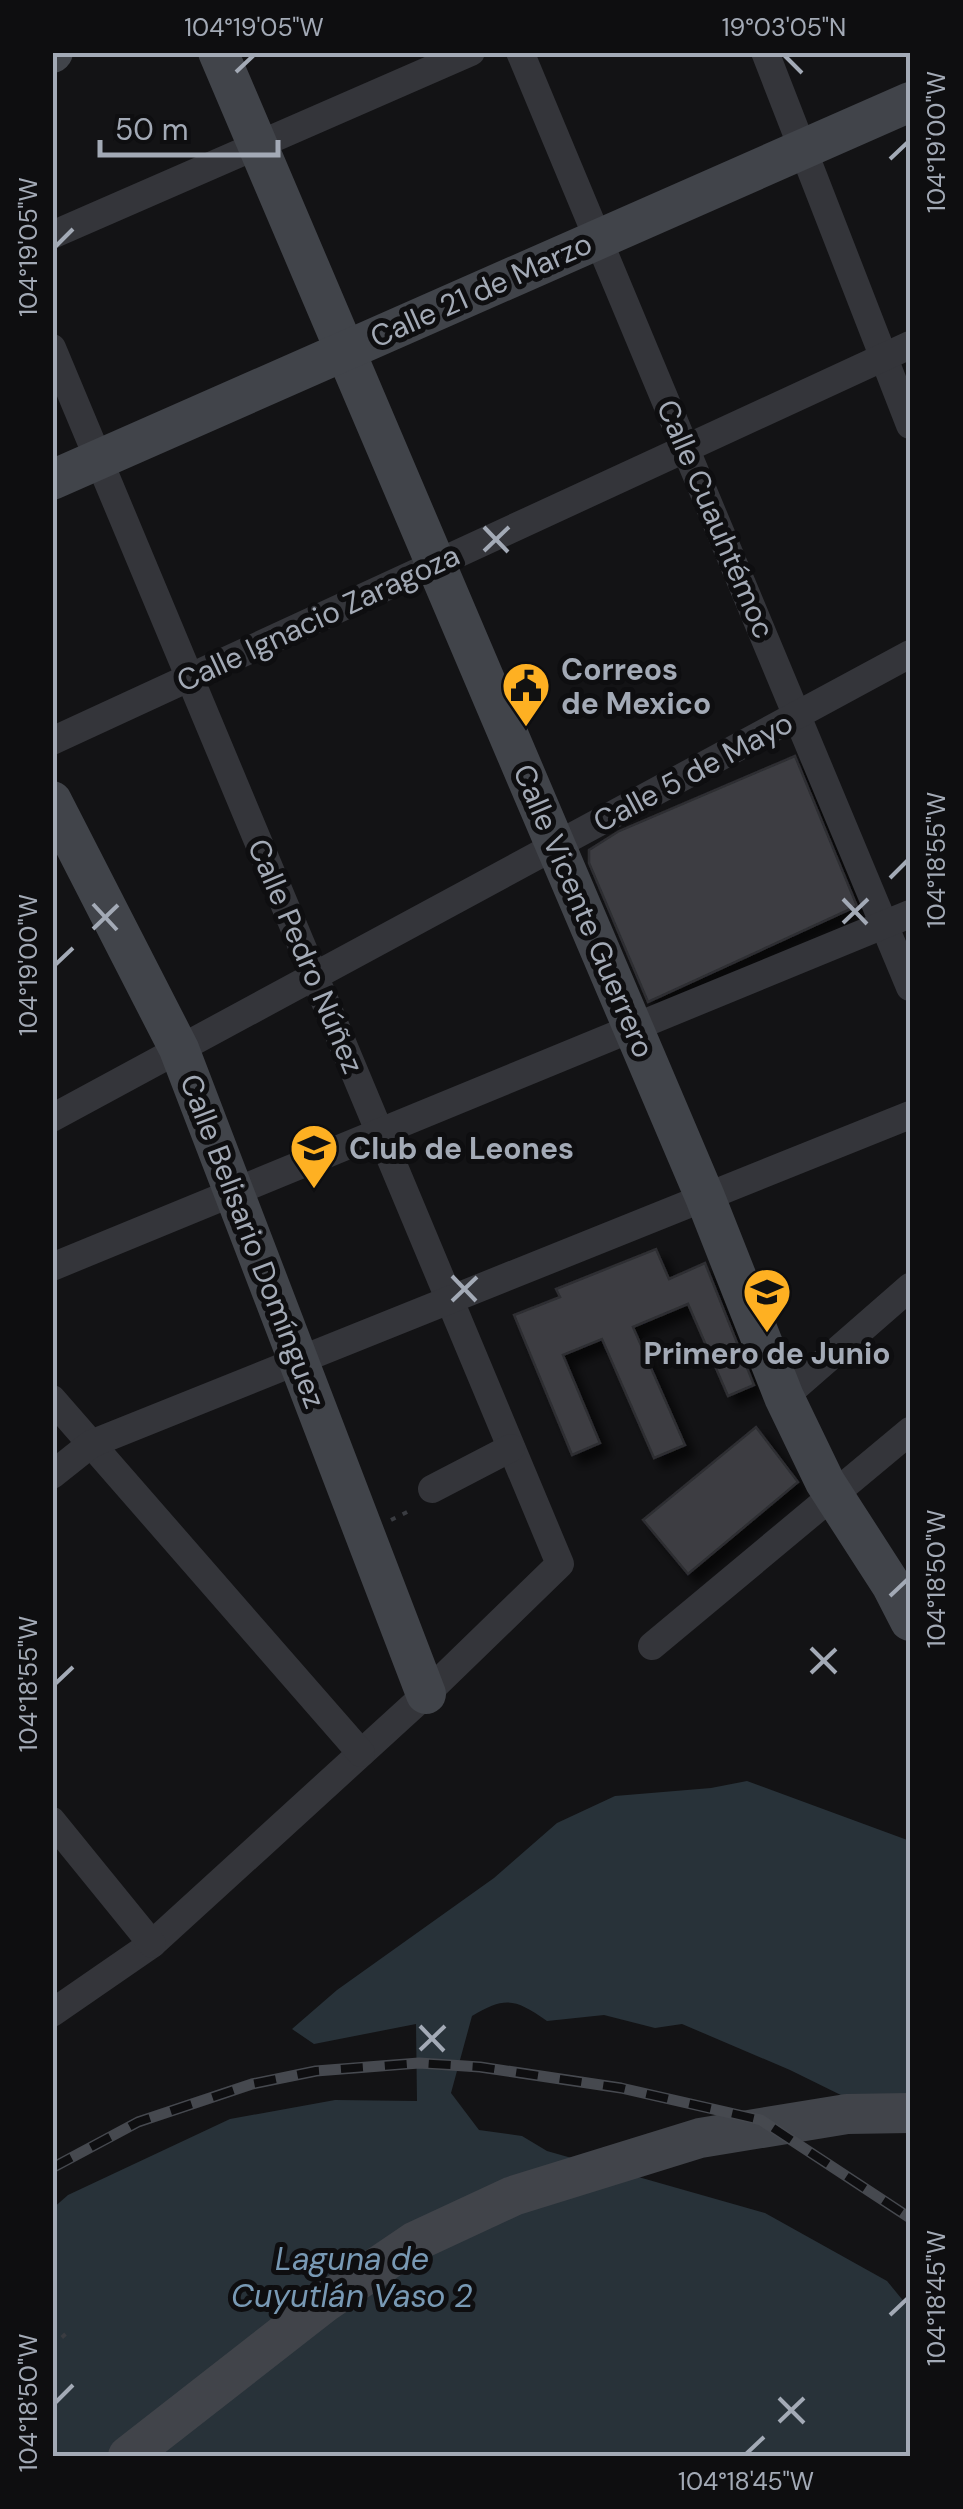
<svg xmlns="http://www.w3.org/2000/svg" width="963" height="2509" font-family="'DM Sans',sans-serif">
<style>
.water{fill:#283239}
.building{fill:#3c3e42;stroke:#2d2d31;stroke-width:2.5;filter:url(#shadow)}
.lines{fill:none;stroke-linecap:round;stroke-linejoin:round}
.path{stroke:#3a3c41;stroke-width:4;stroke-dasharray:5 8;stroke-linecap:butt}
.street{stroke:#34353a;stroke-width:28}
.secondary{stroke:#41444a;stroke-width:40}
.rail-casing{stroke:#46494f;stroke-width:11}
.rail{stroke:#0e0e10;stroke-width:8;stroke-dasharray:22;stroke-linecap:butt}
.ticks{fill:none;stroke:#a3aab6;stroke-width:4}
.labels{text-anchor:middle;dominant-baseline:central;stroke-width:10;stroke-linejoin:round;paint-order:stroke}
.street-label{font-size:30px;fill:#a3aab6;stroke:#0e0e10}
.poi-label{font-size:30px;font-weight:bold;fill:#a3aab6;stroke:#0e0e10;text-anchor:start}
.water-label{font-size:32px;font-style:italic;fill:#7899b4;stroke:#0e0e10}
.neatline{fill:none;stroke:#a3aab6;stroke-width:4}
.ticks-label{font-size:25px;text-anchor:middle;fill:#a3aab6}
</style>
<defs>
<filter id="shadow"><feDropShadow dx="9" dy="9" stdDeviation="5" flood-color="#0009"/></filter>
</defs>
<rect width="100%" height="100%" fill="#131315"/>
<path class="water" d="M747 1781 910 1841V2129L790 2070 682 2024 655 2028 604 2015 547 2021C515 1999 506 1996 472 2016L451 2093 479 2130 522 2136 547 2151 765 2213 887 2281 910 2309V2456H53L52 2209 68 2195 230 2119 335 2100 417 2101 416 2024 314 2044 292 2029 337 1990 494 1878 557 1823 615 1796 711 1788Z"/>
<g class="building">
<path d="M795 756 857 906 648 1002 589 863V850L619 831Z"/>
<path d="M656 1249 669 1279 705 1263 754 1385 728 1396 688 1304 633 1327 685 1445 654 1458 602 1339 563 1355 600 1443 572 1455 514 1315 560 1297 556 1289Z"/>
<path d="M756 1427 798 1482 688 1574 643 1520Z"/>
</g>
<g class="lines">
<g class="path">
<path d="M391 1520 409 1511"/>
<path d="M52 2346 69 2331"/>
</g>
<g class="street">
<path d="M520 52 910 987"/>
<path d="M765 52 910 425"/>
<path d="M52 235 471 52"/>
<path d="M52 348 560 1564 426 1694 152 1944 52 2013"/>
<path d="M52 741 910 345"/>
<path d="M52 1118 910 654"/>
<path d="M52 1267 910 914"/>
<path d="M784 1397 910 1287"/>
<path d="M52 1399 361 1753"/>
<path d="M52 1475 91 1444 910 1115"/>
<path d="M432 1489 511 1448"/>
<path d="M652 1646 910 1431"/>
<path d="M52 1821 152 1944"/>
</g>
<g class="secondary">
<path d="M218 52 705 1197 784 1397 825 1482 892 1586 910 1621"/>
<path d="M52 53 53 52"/>
<path d="M52 480 910 102"/>
<path d="M52 801 179 1049 426 1694"/>
<path d="M128 2456 324 2303 414 2242 513 2196 700 2138 847 2114 910 2113"/>
</g>
<g class="rail-casing">
<path id="rail" d="M52 2168 138 2122 252 2084 316 2071 419 2063 480 2067 621 2088 761 2120 910 2218"/>
</g>
<use href="#rail" class="rail"/>
</g>
<path class="ticks" d="M784 55 802 73M236 72 254 55M890 159 908 142M55 247 73 229M484 527 508 552M484 551 509 527M890 878 908 860M843 899 867 924M93 904 117 930M843 923 868 899M93 929 118 905M55 965 73 948M452 1276 476 1301M452 1301 477 1277M890 1596 908 1579M811 1648 836 1673M811 1673 836 1649M55 1684 73 1667M420 2026 444 2051M420 2050 445 2026M890 2315 908 2298M779 2398 804 2423M55 2403 73 2385M779 2422 804 2398M746 2454 764 2437"/>
<defs>
<g id="civic-pin" transform="scale(2.5)"><path d="M0 17L-7.5 6A9.5 9.5 0 1 1 7.5 6Z" fill="#feb022" stroke="#0e0e10"/><path d="M-.6-6.5H3V-4.5H.6V-3L4-1V1h2V6H-6V1h2V-1L-.6-3ZM-1.2 2.5V6h2.4V2.5Z" fill="#111"/></g>
<g id="school-pin" transform="scale(2.5)"><path d="M0 17L-7.5 6A9.5 9.5 0 1 1 7.5 6Z" fill="#feb022" stroke="#0e0e10"/><path d="M0-5L7-2L0 1L-7-2ZM-4 1L0 2.5L4 1V4Q0 6-4 4Z" fill="#111"/></g>
</defs>
<g fill-rule="evenodd">
<use href="#civic-pin" x="526" y="686"/>
<use href="#school-pin" x="314" y="1148"/>
<use href="#school-pin" x="767" y="1292"/>
</g>
<g class="labels">
<g class="street-label">
<text transform="translate(481 290) rotate(-24)">Calle 21 de Marzo</text>
<text transform="translate(716 519) rotate(67)">Calle Cuauhtémoc</text>
<text transform="translate(318 618) rotate(-25)">Calle Ignacio Zaragoza</text>
<text transform="translate(693 772) rotate(-28)">Calle 5 de Mayo</text>
<text transform="translate(584 911) rotate(67)">Calle Vicente Guerrero</text>
<text transform="translate(306 956) rotate(67)">Calle Pedro Núñez</text>
<text transform="translate(253 1241) rotate(69)">Calle Belisario Domínguez</text>
</g>
<g class="poi-label">
<text x="561" y="669">Correos<tspan x="561" dy="34">de Mexico</tspan></text>
<text x="349" y="1148">Club de Leones</text>
<text x="767" y="1353" text-anchor="middle">Primero de Junio</text>
</g>
<g class="water-label">
<text x="352" y="2259">Laguna de<tspan x="352" dy="37">Cuyutlán Vaso 2</tspan></text>
</g>
</g>
<rect width="963" height="2509" fill="none" stroke="#0e0e10" stroke-width="110"/>
<path d="M100 140v15h178v-15" fill="none" stroke="#a3aab6" stroke-width="5"/>
<text x="115" y="140" font-size="30" fill="#a3aab6" stroke="#0e0e10" stroke-width="8" paint-order="stroke">50 m</text>
<rect x="55" y="55" width="853" height="2399" class="neatline"/>
<g class="ticks-label">
<text x="254" y="36">104°19'05"W</text>
<text x="784" y="36">19°03'05"N</text>
<text transform="translate(936 142) rotate(-90)" y="9">104°19'00"W</text>
<text transform="translate(28 247) rotate(-90)" y="9">104°19'05"W</text>
<text transform="translate(936 860) rotate(-90)" y="9">104°18'55"W</text>
<text transform="translate(28 965) rotate(-90)" y="9">104°19'00"W</text>
<text transform="translate(936 1579) rotate(-90)" y="9">104°18'50"W</text>
<text transform="translate(28 1684) rotate(-90)" y="9">104°18'55"W</text>
<text transform="translate(936 2298) rotate(-90)" y="9">104°18'45"W</text>
<text transform="translate(28 2403) rotate(-90)" y="9">104°18'50"W</text>
<text x="746" y="2490">104°18'45"W</text>
</g>
</svg>
